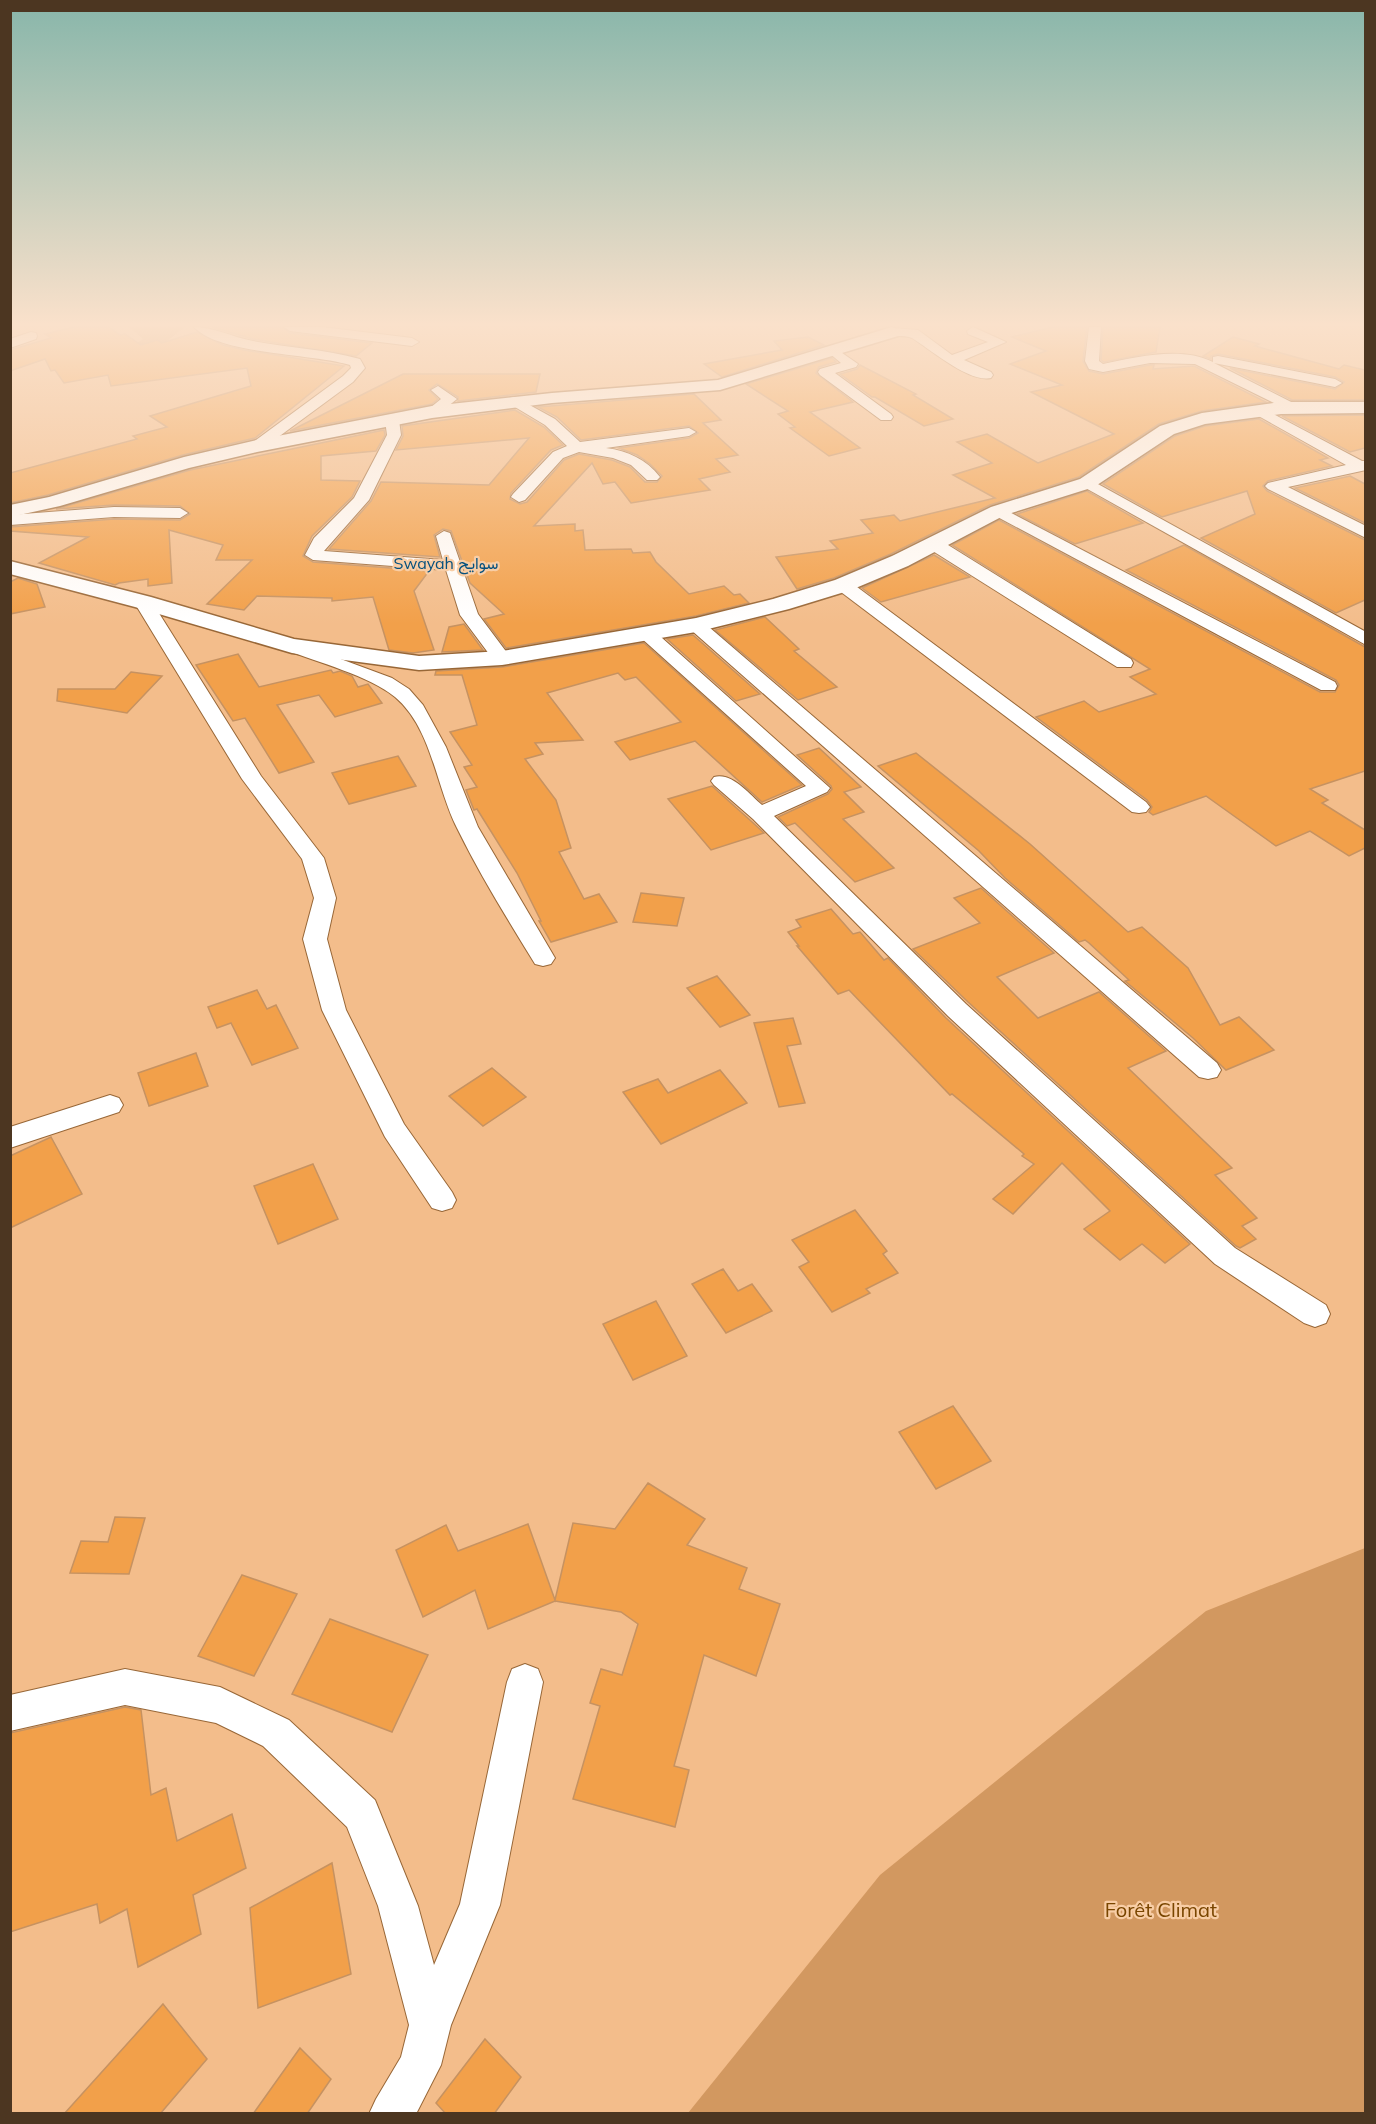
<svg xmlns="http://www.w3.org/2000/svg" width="1376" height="2124" font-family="Mulish,Vazirmatn,sans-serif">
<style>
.green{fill:#d29860}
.building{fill:#f2a04a;stroke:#c69261;stroke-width:1.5}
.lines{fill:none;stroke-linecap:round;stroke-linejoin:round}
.street-casing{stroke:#986737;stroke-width:2}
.secondary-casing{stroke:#986737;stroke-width:3}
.street{fill:#fff;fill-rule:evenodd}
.secondary{fill:#fff;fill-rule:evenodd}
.labels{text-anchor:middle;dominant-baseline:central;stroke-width:4.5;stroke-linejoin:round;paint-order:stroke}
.far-quarter-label{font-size:16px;fill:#05507e;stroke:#f8cda5}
.near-park-label{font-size:20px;fill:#7a4600;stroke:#f8cda5}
</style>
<rect width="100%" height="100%" fill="#f3bd8b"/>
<g class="green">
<path d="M129 327H185L136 365 123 353 143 339Z"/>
<path d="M1365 1548V2113H688L880 1875 1206 1611Z"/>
</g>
<g class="building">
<path d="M74 327H109L120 335 125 334 141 345 157 340 162 343 197 332 223 345 244 350 344 366 255 438 183 455 48 495 10 503V473L137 439 133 436 167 427 150 416 251 386 247 368 111 386 108 375 64 383 55 370 51 371 45 359 10 371V350L51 338 45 334Z"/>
<path d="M212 327H282L290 333 372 343 356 356 253 339Z"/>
<path d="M1053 327H1087L1083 361 1089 371 1103 374 1150 365H1154L1153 369 1194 366 1266 402 1202 411 1159 424 1079 477 990 505 891 554 834 578 797 589 776 557 838 549 830 541 873 533 861 520 894 515 900 521 995 498 953 475 992 463 957 442 987 434 1038 463 1114 434 1031 392 1062 385 1010 364 1046 351 1012 337Z"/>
<path d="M1103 327H1160L1156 352 1104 362 1101 360Z"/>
<path d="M808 337 824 345 722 377 704 364 782 350 774 341Z"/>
<path d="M1233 337 1259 344 1255 346 1339 369 1344 365 1365 370V400H1292L1230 368 1335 389 1344 382 1335 377 1218 354 1211 356V359L1203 356Z"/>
<path d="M832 358 836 362 819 367 816 373 853 402 810 412 860 448 829 456 790 428 795 427 778 414 788 411 746 384Z"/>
<path d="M860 365 916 394 913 395 953 419 924 426 875 397H872L840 374 857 369Z"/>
<path d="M403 374H540L536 392 458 401V397L437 384 429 390 438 399 432 404 290 431Z"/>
<path d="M694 394 721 420 703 423 738 455 716 459 730 472 699 479 710 490 631 503 615 482 603 484 592 463 534 526 575 524V531L583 530 585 550 631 549 633 553 650 552 656 562 689 594 724 586 734 595 740 594 749 603 696 616 506 648 484 619 504 614 470 583 451 531 443 529 434 535 440 557 329 549 371 501 381 482 489 485 529 438 396 450 403 436 402 426 515 410 544 427 563 445 551 450 511 493 510 499 520 504 527 502 564 460 579 454 612 460 630 467 645 482H657L662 476 650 464 637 455 619 448 689 438 698 433 689 426 581 440 557 417 538 407Z"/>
<path d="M1365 415V448L1350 452 1282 416Z"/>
<path d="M1259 419 1328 458 1320 460 1332 466 1268 481 1263 486 1267 491 1365 540V600L1336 613 1201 538 1255 514 1247 491 1162 517 1103 484 1175 436 1205 426Z"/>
<path d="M384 430 385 435 376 451 321 456V480L360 481 352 497 312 536 303 556 313 562 429 571 414 591 434 650 413 653 389 650 373 597 332 601V598L257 596 244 610 207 604 252 560H216L223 545 169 530 172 583 148 586V579L119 583 115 585 39 563 88 537 10 531V527L114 519 180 520 190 514 180 506 114 505 56 509 190 470Z"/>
<path d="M1350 476 1365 484V523L1295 488Z"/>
<path d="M1087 491 1143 523 1075 544 1017 514Z"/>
<path d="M999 520 1320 692H1335L1339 685 1336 680 1126 570 1184 545 1365 647V771L1310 789 1328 800 1322 803 1365 830V848L1349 856 1310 831 1276 846 1206 796 1153 815 1149 812 1152 807 1147 800 1036 717 1084 701 1099 712 1156 694 1130 677 1150 669 952 545Z"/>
<path d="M934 555 970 577 881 602 862 588Z"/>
<path d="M18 578 37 584 45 607 10 614V582Z"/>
<path d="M765 617 799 649 794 651 837 687 798 700 715 630Z"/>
<path d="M464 624 483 650 442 652 449 627Z"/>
<path d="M693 635 760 694 736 701 667 639Z"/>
<path d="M644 643 802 785 762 802 695 741 630 760 615 742 681 722 636 677 625 680 618 673 547 693 583 740 535 743 543 754 525 759 556 800 571 848 559 852 584 899 599 894 617 922 551 942 539 921H541L517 873 477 809 474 810 466 790 477 787 464 767 472 765 450 732 477 725 462 675H435L436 671 502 667Z"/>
<path d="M238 654 259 687 331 670 333 673 340 671 352 676 358 687 368 684 382 703 335 717 319 695 277 705 314 762 279 773 245 718 233 721 196 665Z"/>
<path d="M131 672 162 676 127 713 57 701 58 689H115Z"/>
<path d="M819 748 861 787 844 792 864 812 843 819 894 868 855 882 795 823 787 826 778 817 828 794 832 789 831 786 797 755Z"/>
<path d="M916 753 1030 844 1128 932 1142 927 1188 968 1220 1025 1239 1017 1274 1050 1226 1070 1193 1038 1125 981 1129 980 1089 943 1085 940 1079 942 1005 878 979 851 878 766Z"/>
<path d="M398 756 416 786 349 804 332 773Z"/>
<path d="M712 786 751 821 764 833 711 850 668 799Z"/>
<path d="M981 888 1054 953 997 977 1038 1018 1099 992 1166 1051 1128 1068 1232 1168 1215 1175 1257 1218 1242 1226 1256 1239 1240 1248 1236 1246 968 1002 913 949 980 923 954 898Z"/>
<path d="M641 893 684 898 677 926 633 922Z"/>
<path d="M831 909 853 934 860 932 884 960 888 958 946 1018 1190 1244 1165 1263 1142 1244 1120 1260 1084 1229 1110 1211 1062 1163 1013 1214 993 1199 1034 1164 1022 1156 1024 1154 952 1094 950 1095 849 990 838 994 797 946H799L788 932 801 927 796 920Z"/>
<path d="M717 976 750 1015 720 1027 687 988Z"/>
<path d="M257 990 267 1009 276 1005 298 1048 252 1065 231 1023 217 1028 208 1007Z"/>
<path d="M793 1018 801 1044 787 1046 805 1103 779 1107 754 1023Z"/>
<path d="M196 1053 208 1086 149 1106 138 1073Z"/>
<path d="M492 1068 526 1097 483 1126 449 1096Z"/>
<path d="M720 1070 747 1103 661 1144 623 1092 658 1079 668 1093Z"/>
<path d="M51 1137 82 1194 10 1228V1156Z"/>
<path d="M313 1164 338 1219 278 1244 254 1186Z"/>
<path d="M855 1210 887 1251 883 1254 898 1273 866 1289 870 1293 832 1312 799 1267 809 1262 792 1240Z"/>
<path d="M723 1269 738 1291 752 1284 772 1311 726 1333 692 1284Z"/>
<path d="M656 1301 687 1356 633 1380 603 1324Z"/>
<path d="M953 1406 991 1461 936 1489 899 1432Z"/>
<path d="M648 1483 705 1519 687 1545 747 1568 739 1589 780 1604 756 1676 704 1655 674 1766 689 1770 675 1827 573 1799 600 1706 590 1703 601 1669 622 1675 638 1624 621 1612 555 1601 488 1629 475 1590 423 1617 396 1550 446 1525 458 1551 528 1524 555 1600 573 1523 615 1529Z"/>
<path d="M115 1517 145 1518 129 1574 70 1573 81 1541 108 1542Z"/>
<path d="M242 1575 297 1594 254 1676 198 1656Z"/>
<path d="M330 1619 428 1655 392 1732 292 1694Z"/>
<path d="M125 1707 141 1710 151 1795 166 1788 177 1841 232 1814 246 1868 193 1895 201 1934 138 1967 127 1909 100 1923 97 1904 10 1932V1733Z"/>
<path d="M332 1863 351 1974 258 2008 250 1908Z"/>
<path d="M163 2004 207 2059 160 2114H64Z"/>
<path d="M485 2039 521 2077 494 2114H446L436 2103Z"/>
<path d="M300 2048 331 2079 307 2114H253Z"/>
</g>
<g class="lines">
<g class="street-casing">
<g id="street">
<path d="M194 327C214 327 232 337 253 341 289 348 324 349 360 359L365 368 353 382 262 449H252L250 446 252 443 343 376 351 368 350 365C310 353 220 355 194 327Z"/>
<path d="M284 327H322L412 338 419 342 412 346 290 331Z"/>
<path d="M973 327 1006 342 964 360 991 372 993 375 991 378C969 383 930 349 912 338 904 334 893 339 886 332L892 328 918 330 952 355 988 342 968 334 967 331Z"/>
<path d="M1089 327H1101L1099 361 1103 364C1137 357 1181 346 1213 362V357L1218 356 1335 379 1342 383 1335 387 1214 363 1297 405 1299 408 1292 412 1195 364 1150 363 1103 372 1089 369 1085 361Z"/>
<path d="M31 332 36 333 37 336 36 339 10 348V339Z"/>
<path d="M835 348 858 364 856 367 835 373 891 414 893 417 891 420H881L820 375 818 372 820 369 841 363 828 352Z"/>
<path d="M438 386 457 399 437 415H427L425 412 441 399 431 390Z"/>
<path d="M515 397 555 419 580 442 689 428 696 432 689 436 606 448C628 451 646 459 660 477L657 480H647L631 465 613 458 579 452 563 458 525 500 519 502 511 497 513 494 553 452 567 446 545 425 510 404 508 401 510 398Z"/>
<path d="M1260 407 1362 461H1366V470L1288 487 1366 526V538L1268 489 1265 486 1268 483 1346 465 1255 414 1253 411 1255 408Z"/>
<path d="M392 416 399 420 401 435 369 500 324 551 443 560 436 536 444 531 450 533 478 614 511 658 509 662H495L460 615 446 570 313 560 305 555 314 538 354 498 387 435 385 420Z"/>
<path d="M1087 478 1366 632V645L1082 486 1079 483Z"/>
<path d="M998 506 1335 682 1337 686 1335 690H1321L992 514 990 511Z"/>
<path d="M114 507 180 508 188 513 180 518 114 517 10 525V515Z"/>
<path d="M934 539 940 540 1131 659 1133 663 1131 667H1117L928 548 926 544Z"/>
<path d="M843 580 849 581 1146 802 1150 807 1146 812 1139 813 1132 812 837 589 834 585 837 581Z"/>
<path d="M143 597 149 598 152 602 261 776 324 858 336 898 327 939 346 1010 404 1124 452 1192 456 1200 452 1208 442 1211 432 1208 385 1137 322 1010 303 939 314 898 302 859 242 779 134 602 137 598Z"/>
<path d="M696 620 702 621 1217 1063 1221 1070 1217 1077 1208 1079 1199 1077 690 629 687 625 690 621Z"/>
<path d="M646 628 652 629 830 788 827 792 774 816 966 1004 1235 1248 1326 1305 1330 1314 1326 1323 1315 1327 1304 1323 1215 1264 948 1016 753 819 714 785 711 781 714 777C732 772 749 794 762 805L806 786 640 637 637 633 640 629Z"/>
<path d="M292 641 392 678 409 689 423 705 446 747 478 827 555 958 551 964 543 966 535 964C508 920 480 875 457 828 436 787 432 728 395 697 370 676 317 662 286 650L283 646 286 642Z"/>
<path d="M110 1095 119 1098 123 1105 119 1112 10 1148V1127Z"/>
<path d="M525 1664 538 1669 543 1682 500 1905 451 2025 441 2065 416 2114H369L376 2099 401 2057 409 2025 378 1906 347 1827 263 1746 216 1723 125 1705 10 1731V1695L125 1669 220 1687 289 1720 375 1800 418 1906 434 1965 460 1904 507 1682 512 1669Z"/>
</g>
</g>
<g class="secondary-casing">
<g id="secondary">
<path d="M892 327 900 332 898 336 720 390 552 403 432 418 257 452 189 468 60 506 10 517V505L49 497 184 457 257 440 432 406 552 393 718 380Z"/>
<path d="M1281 402H1366V413L1281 414 1205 424 1174 434 1094 487 1005 515 908 566 851 590 789 609 696 632 502 665 419 670 292 653 135 607 10 574V561L151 597 294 639 419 656 502 651 696 618 773 599 835 580 892 556 991 507 1080 479 1160 426 1202 413Z"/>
</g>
</g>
<use href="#street" class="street"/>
<use href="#secondary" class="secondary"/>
</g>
<linearGradient id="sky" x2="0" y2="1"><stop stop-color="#88b6aa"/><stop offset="0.52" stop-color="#fae1cb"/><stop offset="1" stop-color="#fae1cb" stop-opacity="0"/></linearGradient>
<rect width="1376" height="624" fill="url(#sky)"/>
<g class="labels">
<g class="far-quarter-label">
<text x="446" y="563">Swayah سوايح</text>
</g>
<g class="near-park-label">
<text x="1161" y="1909">Forêt Climat</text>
</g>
</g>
<rect width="1376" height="2124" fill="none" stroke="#4c3621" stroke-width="24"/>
</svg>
